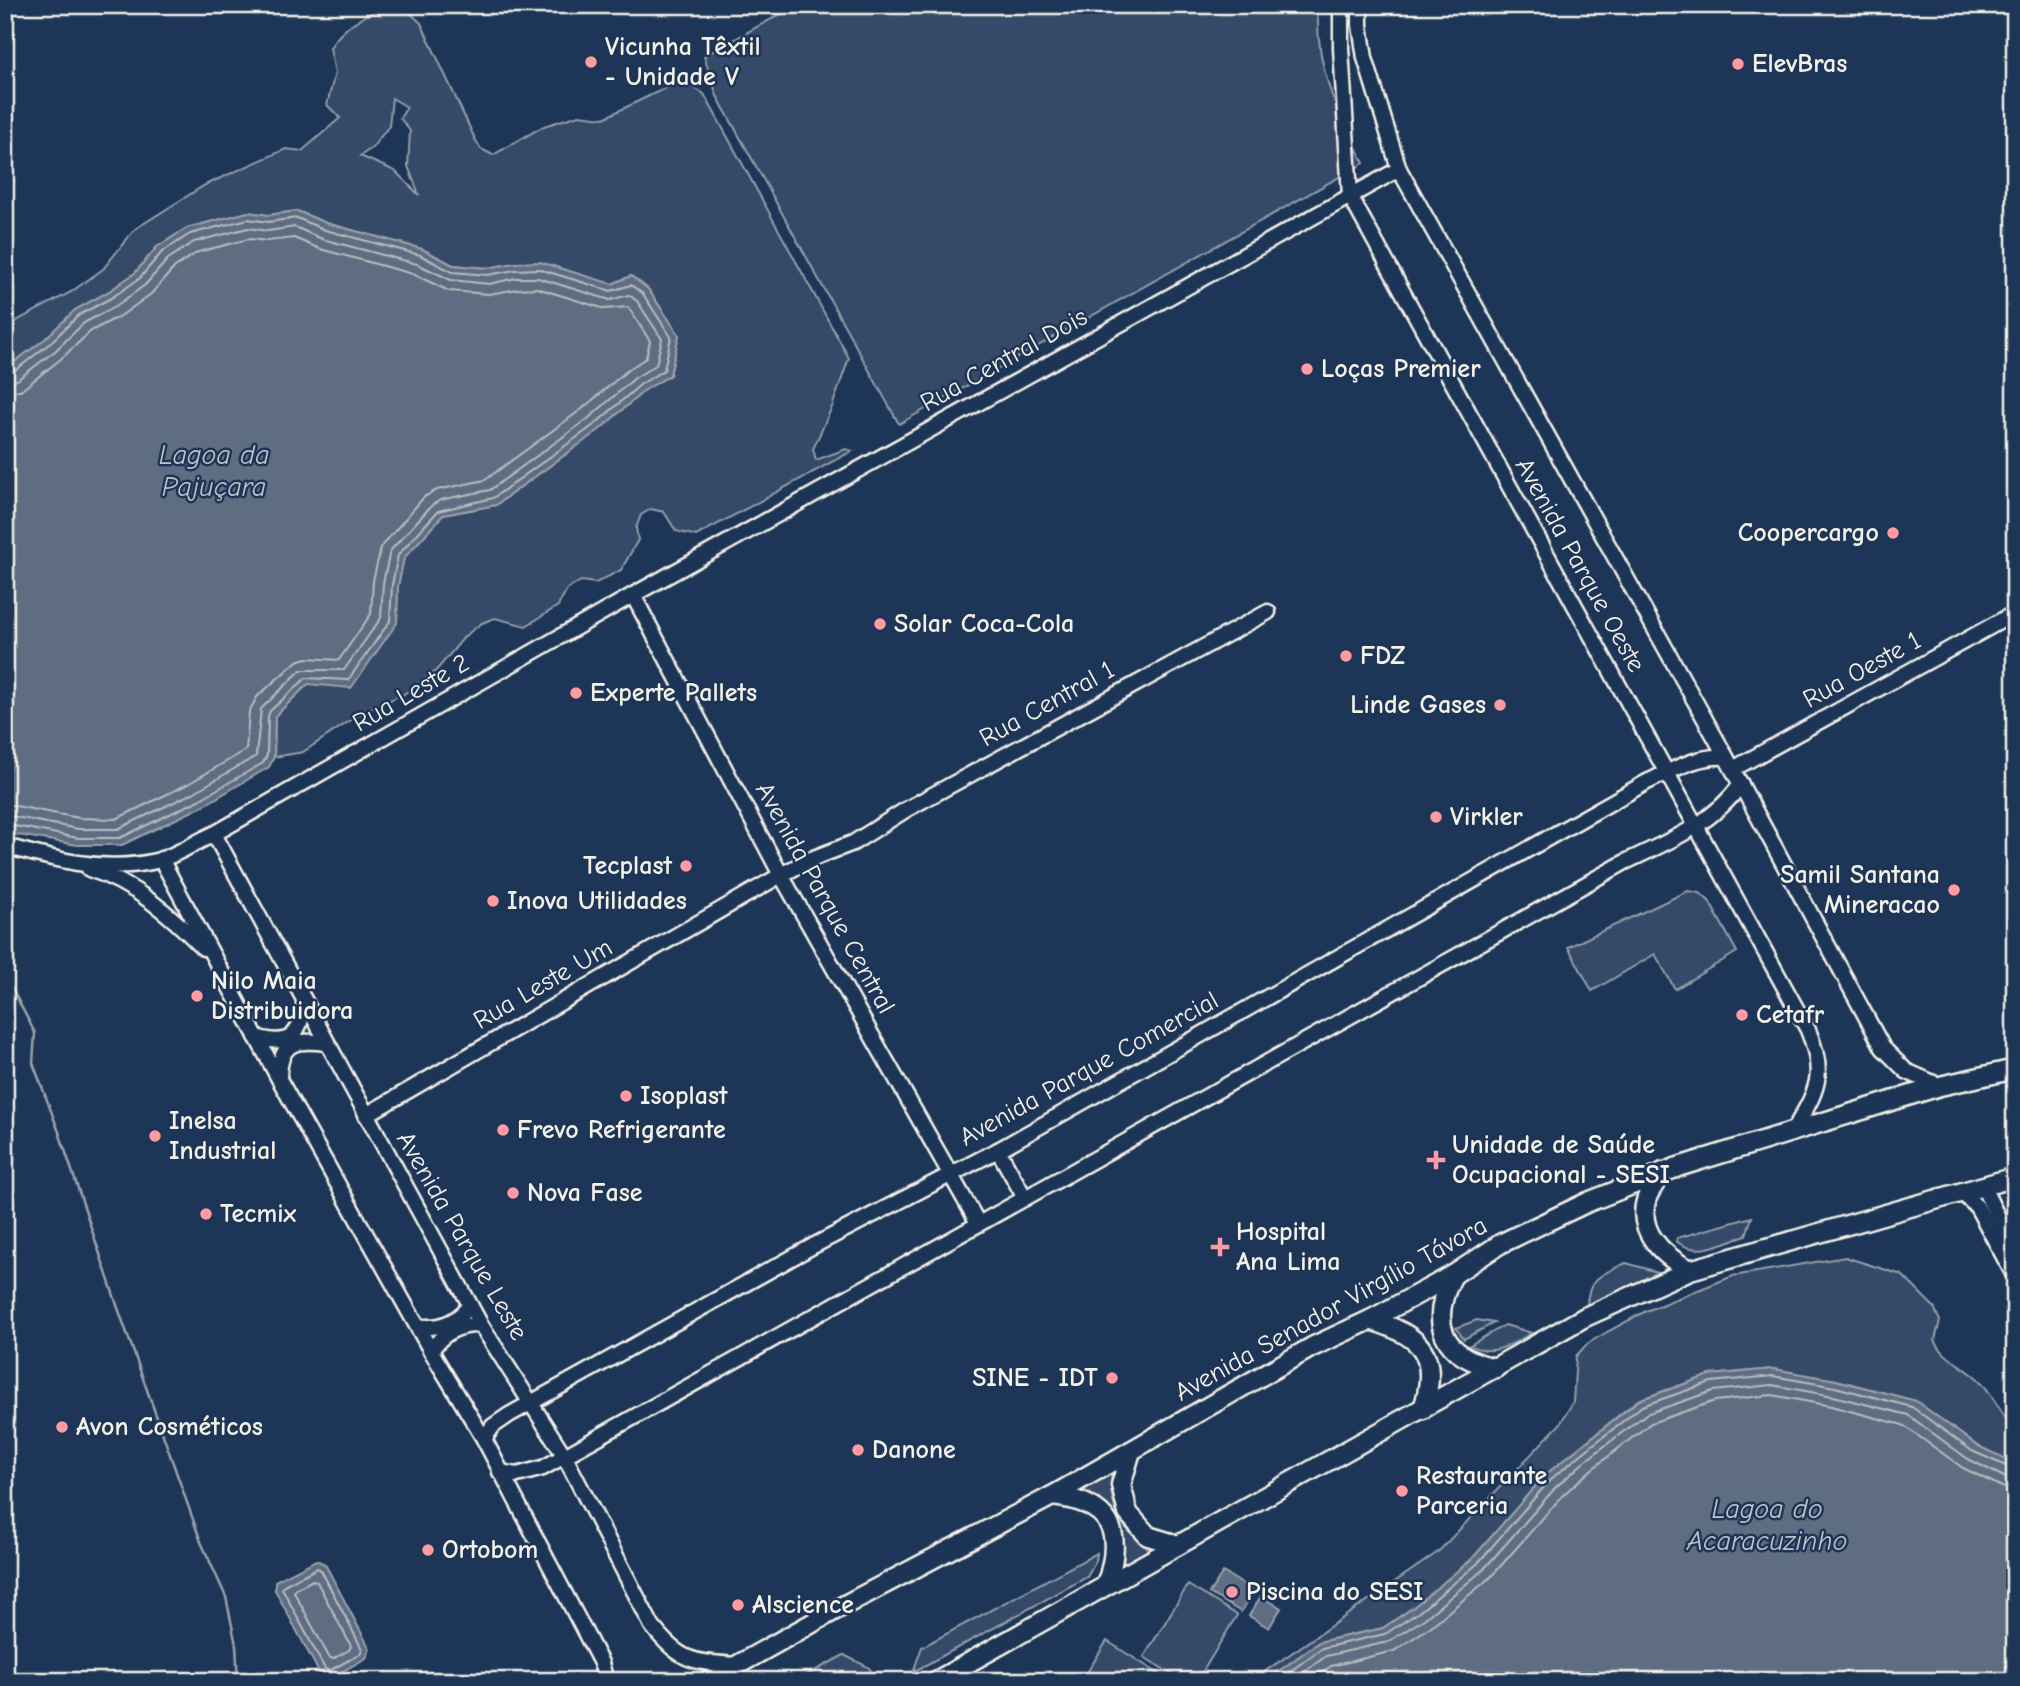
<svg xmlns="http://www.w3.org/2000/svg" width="2020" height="1686" font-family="'Comic Neue',sans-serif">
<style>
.green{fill:#354a67;stroke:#949ea8;stroke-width:2;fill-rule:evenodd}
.water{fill:#5e6d82;stroke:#9aa2ab;stroke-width:2}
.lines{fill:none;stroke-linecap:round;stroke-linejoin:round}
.shore{stroke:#b8bcbf;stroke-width:2}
.stream{stroke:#9aa2ab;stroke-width:2.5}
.minor-casing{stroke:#f4f1e8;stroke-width:19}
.major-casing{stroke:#f4f1e8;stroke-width:23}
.minor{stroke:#1d3557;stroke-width:14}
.major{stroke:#1d3557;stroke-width:18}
.poi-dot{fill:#ff9aa2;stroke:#1d3557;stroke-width:2.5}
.labels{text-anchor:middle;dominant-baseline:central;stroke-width:5;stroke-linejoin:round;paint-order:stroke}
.poi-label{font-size:26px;font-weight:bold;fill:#f4f1e8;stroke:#1d3557;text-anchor:start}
.street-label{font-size:26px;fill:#f4f1e8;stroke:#1d3557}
.water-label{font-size:28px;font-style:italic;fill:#c0c3c4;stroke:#1d3557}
</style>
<rect width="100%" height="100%" fill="#1d3557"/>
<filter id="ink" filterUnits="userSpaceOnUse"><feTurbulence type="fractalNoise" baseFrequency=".0143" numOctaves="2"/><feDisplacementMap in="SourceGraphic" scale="14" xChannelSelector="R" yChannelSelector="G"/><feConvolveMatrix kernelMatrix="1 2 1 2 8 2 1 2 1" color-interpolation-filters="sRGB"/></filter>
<g filter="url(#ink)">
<g class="green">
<path d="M392 5H402L421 23 475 139 481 149 493 155 544 126 579 115 604 118 682 80 704 94 849 358 832 407 813 449 816 460 846 449 852 451 696 536 676 531 664 512 651 509 641 515 636 528 638 540 621 570 596 583 581 581 567 589 558 606 526 626 495 618 482 623 465 636 436 671 404 694 365 711 303 752 274 757 275 716 308 684 397 623 398 586 404 558 443 515 496 505 599 430 645 390 670 375 679 335 648 289 631 276 612 284 515 263 488 268 453 265 422 249 326 223 297 211 268 215 248 212 187 228 157 247 135 273 108 292 75 310 45 339 5 369V327L71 292 103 269 135 229 205 185 286 149 302 151 340 118 327 105 335 73 330 48C342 26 369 12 392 5ZM392 98 407 107 400 118 410 131 408 166 419 195 395 171 360 156 372 148 389 126Z"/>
<path d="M797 5H1318C1315 69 1336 109 1364 163L899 424 717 96 704 56Z"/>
<path d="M1688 891 1700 893 1709 901 1737 952 1675 989 1655 954 1592 991 1568 947Z"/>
<path d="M1752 1217 1746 1235C1723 1243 1697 1258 1676 1241L1677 1238Z"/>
<path d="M1845 1257 1902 1275 1934 1307 1940 1321 1935 1340C1945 1362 1968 1366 1983 1384 1995 1399 2002 1416 2015 1430V1464L1976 1445 1915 1401 1836 1380 1773 1369 1710 1375 1638 1400 1545 1475 1472 1559 1415 1606 1383 1628 1319 1642 1265 1681H1251L1438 1552 1560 1424 1573 1402 1576 1356 1587 1344 1607 1332 1646 1311 1733 1276Z"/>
<path d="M1626 1263 1661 1273 1587 1306C1587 1278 1604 1273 1626 1263Z"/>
<path d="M1477 1320 1494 1323 1464 1339 1456 1328Z"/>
<path d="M1505 1325 1532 1333C1512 1344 1493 1358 1470 1345Z"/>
<path d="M1112 1473C1107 1506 1123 1534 1153 1549L1123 1566C1128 1530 1114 1507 1083 1489Z"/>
<path d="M1097 1553 1096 1561 1087 1577 913 1672 922 1647Z"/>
<path d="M1188 1585 1237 1615 1197 1681H1183L1144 1657Z"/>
<path d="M1107 1641 1167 1679V1681L1083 1679Z"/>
<path d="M844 1655 868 1667 880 1681H849L834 1675H825L809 1681H796Z"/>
</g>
<g class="water">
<path d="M297 211 326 223 422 249 453 265 488 268 515 263 540 262 612 284 631 276 648 289 679 335 670 375 645 390 599 430 496 505 443 515 404 558 398 586 397 623 351 688 308 684 275 716 274 757 269 767 201 807 122 845H77L13 834 5 829V369L45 339 75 310 108 292 135 273 157 247 187 228 248 212 268 215Z"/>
<path d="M1773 1369 1836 1380 1916 1401 1976 1445 2015 1464V1681H1265L1319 1642 1383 1628 1415 1606 1472 1559 1545 1475 1639 1400 1710 1375Z"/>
<path d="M316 1560 325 1564 370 1649 366 1658 331 1678 321 1676 275 1590V1581Z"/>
<path d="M1223 1572 1254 1591 1241 1612 1209 1593Z"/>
<path d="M1261 1596 1281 1608 1269 1628 1249 1616Z"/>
</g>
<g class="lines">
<g class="shore">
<path d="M5 374 12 373 49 344 79 315 111 298 139 279 162 252 190 234 248 219 268 222 297 218 325 230 420 255 452 272 488 275 515 270 539 269 611 291 631 285 643 294 671 337 664 370 641 384 594 425 493 498 438 511 398 555 392 585 390 621 348 680 306 678 270 711 268 716 267 755 263 763 197 801 120 838H78L5 824"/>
<path d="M5 383 17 380 55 351 84 323 116 306 145 285 168 259 194 242 248 228 268 231 295 227 322 239 417 264 451 280 489 284 516 278H538L610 300 629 295 637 301 662 339 656 365 636 377 589 418 490 490 440 500 432 505 390 551 383 583 381 618 344 670H301L261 709 256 756 193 793 118 829H78L5 815"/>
<path d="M5 394 23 389 62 358 91 331 122 315 151 294 175 267 198 252 249 239 268 241 294 238 320 249 413 274 449 291 489 294 518 289 537 288 605 309 628 307 650 341 646 358 629 369 582 409 485 480 437 490 424 497 381 547 373 581 371 614 339 660 307 658 297 661 257 697 249 712 246 750 188 784 116 819 79 818 5 804"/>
<path d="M317 1568 321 1570 362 1649 360 1654 329 1671 325 1669 282 1588 284 1585Z"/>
<path d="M313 1580 317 1582 351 1646 349 1650 333 1659 329 1657 294 1592 295 1589Z"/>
<path d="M1277 1681 1322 1648 1385 1634 1419 1612 1477 1564 1550 1480 1579 1456 1642 1406 1711 1382 1773 1376 1835 1387 1912 1407 1972 1451 2015 1470"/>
<path d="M1292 1681 1326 1656 1388 1642 1424 1619 1483 1570 1556 1487 1584 1462 1646 1414 1713 1391 1772 1385 1833 1396 1908 1415 1968 1459 2006 1478 2015 1479"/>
<path d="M1310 1681 1331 1666 1394 1651 1430 1627 1491 1577 1564 1494 1591 1470 1651 1423 1715 1401 1772 1395 1831 1406 1903 1425 1963 1468 2002 1487 2015 1490"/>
</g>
<path class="stream" d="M5 975 35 1033 33 1063 59 1132 118 1308 201 1542 226 1597 236 1645 238 1681"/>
<g class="minor-casing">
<g id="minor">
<path d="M1341 5V48L1350 196 1808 1030C1827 1075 1817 1091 1793 1131"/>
<path d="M1360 5V25L1365 58 1399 169 1726 757 1883 1048 1906 1071 1940 1086"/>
<path d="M633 595 781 875 978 1223"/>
<path d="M1733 769 2015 613"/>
<path d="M214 834 481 1325 564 1455 652 1626C680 1662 693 1662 736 1665"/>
<path d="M5 846C56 860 107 874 160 860 178 854 196 842 214 834L633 595 1399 169"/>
<path d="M161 859 279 1079 431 1351 484 1439 601 1663 606 1681"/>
<path d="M89 869C134 883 171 915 203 948"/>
<path d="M256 1037C289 1047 300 1037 304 1004"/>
<path d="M279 1077C280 1042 295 1039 326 1043"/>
<path d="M366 1115 781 875 811 859 853 843 907 809 1268 612"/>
<path d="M998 1150 1025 1198"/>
<path d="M1982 1185 2015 1252"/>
<path d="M1960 1191 1977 1207 2015 1277"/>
<path d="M418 1326C439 1330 457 1322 470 1305"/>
<path d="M431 1351C443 1332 459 1324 481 1325"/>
<path d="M484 1439 493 1426 509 1415 813 1246 998 1150 1647 782C1673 770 1697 755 1726 757"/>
<path d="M500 1472 517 1475 543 1468 1627 861C1668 842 1714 823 1741 784"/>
</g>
</g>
<g class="major-casing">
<g id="major">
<path d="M1663 1172C1658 1179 1652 1187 1648 1195 1634 1230 1663 1256 1690 1270"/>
<path d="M1453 1275C1428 1323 1442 1357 1496 1368"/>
<path d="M1370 1320C1422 1335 1440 1355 1423 1409"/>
<path d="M1131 1451 1121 1485 1128 1513 1148 1536 1178 1545"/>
<path d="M1052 1496C1111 1502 1125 1531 1106 1585"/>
<path d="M709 1681 839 1608 1052 1496 1312 1347 1370 1320 1453 1275 1500 1244 1588 1202 1678 1167 1940 1086 2015 1069"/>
<path d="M936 1681 1585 1317 1690 1270 2015 1177"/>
</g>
</g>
<use href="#minor" class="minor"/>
<use href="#major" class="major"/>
</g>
</g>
<g class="poi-dot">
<circle cx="591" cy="62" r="7"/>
<circle cx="1738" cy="64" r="7"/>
<circle cx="1307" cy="369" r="7"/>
<circle cx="1893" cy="533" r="7"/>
<circle cx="880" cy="624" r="7"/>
<circle cx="1346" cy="656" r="7"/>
<circle cx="576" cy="693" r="7"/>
<circle cx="1500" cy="705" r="7"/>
<circle cx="1436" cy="817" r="7"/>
<circle cx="686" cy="866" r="7"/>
<circle cx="1954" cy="890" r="7"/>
<circle cx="493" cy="901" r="7"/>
<circle cx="197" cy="996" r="7"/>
<circle cx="1742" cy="1015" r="7"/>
<circle cx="626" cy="1096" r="7"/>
<circle cx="503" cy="1130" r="7"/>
<circle cx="155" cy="1136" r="7"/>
<path d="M1432.5 1149.5h7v7h7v7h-7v7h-7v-7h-7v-7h7z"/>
<circle cx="513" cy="1193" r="7"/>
<circle cx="206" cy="1214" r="7"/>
<path d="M1216.5 1236.5h7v7h7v7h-7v7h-7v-7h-7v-7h7z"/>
<circle cx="1112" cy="1378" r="7"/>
<circle cx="62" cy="1427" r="7"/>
<circle cx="858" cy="1450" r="7"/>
<circle cx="1402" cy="1491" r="7"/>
<circle cx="428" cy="1550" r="7"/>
<circle cx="1232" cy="1592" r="7"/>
<circle cx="738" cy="1605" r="7"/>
</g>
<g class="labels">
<g class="poi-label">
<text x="605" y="47">Vicunha Têxtil<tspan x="605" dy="30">- Unidade V</tspan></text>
<text x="1752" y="64">ElevBras</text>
<text x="1321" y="369">Loças Premier</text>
<text x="1879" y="533" text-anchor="end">Coopercargo</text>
<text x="894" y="624">Solar Coca-Cola</text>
<text x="1360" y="656">FDZ</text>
<text x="590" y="693">Experte Pallets</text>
<text x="1486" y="705" text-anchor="end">Linde Gases</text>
<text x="1450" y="817">Virkler</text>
<text x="672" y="866" text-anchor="end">Tecplast</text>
<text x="1940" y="875" text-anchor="end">Samil Santana<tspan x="1940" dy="30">Mineracao</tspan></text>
<text x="507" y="901">Inova Utilidades</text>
<text x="211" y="981">Nilo Maia<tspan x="211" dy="30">Distribuidora</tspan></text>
<text x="1756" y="1015">Cetafr</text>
<text x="640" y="1096">Isoplast</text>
<text x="169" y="1121">Inelsa<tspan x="169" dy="30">Industrial</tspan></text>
<text x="517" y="1130">Frevo Refrigerante</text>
<text x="1452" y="1145">Unidade de Saúde<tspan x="1452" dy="30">Ocupacional - SESI</tspan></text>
<text x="527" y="1193">Nova Fase</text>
<text x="220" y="1214">Tecmix</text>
<text x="1236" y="1232">Hospital<tspan x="1236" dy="30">Ana Lima</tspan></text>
<text x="1098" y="1378" text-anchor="end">SINE - IDT</text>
<text x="76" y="1427">Avon Cosméticos</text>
<text x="872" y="1450">Danone</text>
<text x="1416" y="1476">Restaurante<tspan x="1416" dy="30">Parceria</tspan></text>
<text x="442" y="1550">Ortobom</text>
<text x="1246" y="1592">Piscina do SESI</text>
<text x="752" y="1605">Alscience</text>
</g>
<g class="street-label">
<text transform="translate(1004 360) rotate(-29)">Rua Central Dois</text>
<text transform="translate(1580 565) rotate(61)">Avenida Parque Oeste</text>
<text transform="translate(1862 670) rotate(-29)">Rua Oeste 1</text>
<text transform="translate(411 693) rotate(-30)">Rua Leste 2</text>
<text transform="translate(1047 704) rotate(-29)">Rua Central 1</text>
<text transform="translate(825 898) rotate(61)">Avenida Parque Central</text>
<text transform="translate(543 984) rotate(-30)">Rua Leste Um</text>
<text transform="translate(1089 1069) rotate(-29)">Avenida Parque Comercial</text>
<text transform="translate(462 1236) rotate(60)">Avenida Parque Leste</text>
<text transform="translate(1331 1309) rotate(-29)">Avenida Senador Virgílio Távora</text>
</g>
<g class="water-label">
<text x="214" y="455">Lagoa da<tspan x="214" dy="32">Pajuçara</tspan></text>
<text x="1767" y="1509">Lagoa do<tspan x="1767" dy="32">Acaracuzinho</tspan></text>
</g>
</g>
<rect width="2020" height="1686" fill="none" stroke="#1d3557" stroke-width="28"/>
<rect x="14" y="14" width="1992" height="1658" fill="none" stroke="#f4f1e8" stroke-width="2.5" filter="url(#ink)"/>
</svg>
